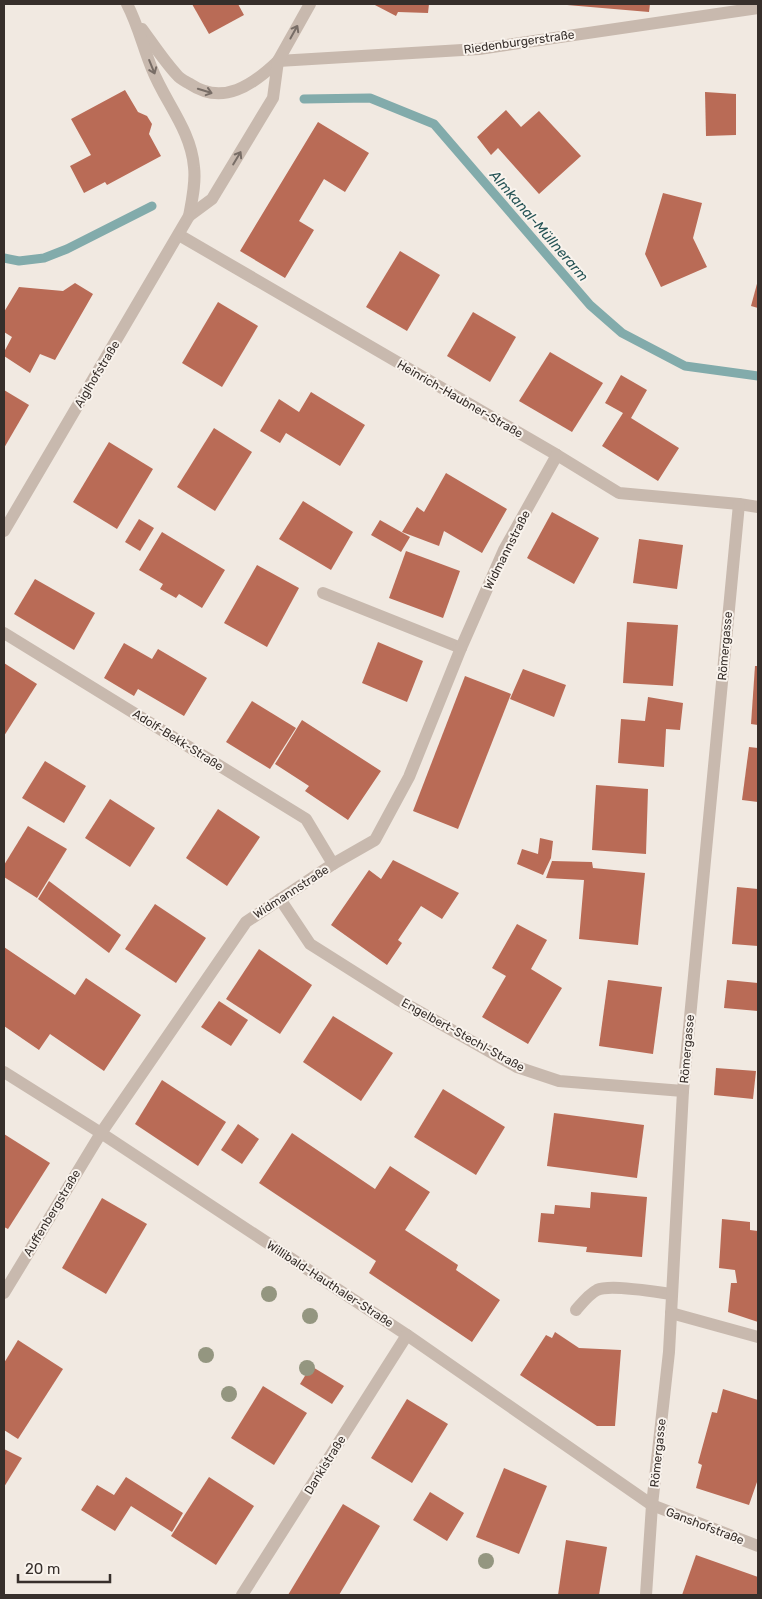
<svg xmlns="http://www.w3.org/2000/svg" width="762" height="1599" font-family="Rubik,sans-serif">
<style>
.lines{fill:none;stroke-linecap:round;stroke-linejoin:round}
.stream{stroke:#82abab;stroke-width:9}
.building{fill:#b96b56}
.minor{stroke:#c8b9ae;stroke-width:12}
.tree{fill:#949680}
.oneway{stroke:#786d66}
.labels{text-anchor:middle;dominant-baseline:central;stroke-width:4;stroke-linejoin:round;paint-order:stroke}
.street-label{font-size:12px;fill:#372f2b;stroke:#f9f3ed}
.water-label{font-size:14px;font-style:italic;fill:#255355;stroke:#f9f3ed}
</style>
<rect width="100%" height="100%" fill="#f1e9e1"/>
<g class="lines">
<g class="stream">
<path d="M304 99 370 98 434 124 590 305 622 333 685 366 758 376"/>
<path d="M4 258 19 261 44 258 67 249 152 206"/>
</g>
</g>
<g class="building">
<path d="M192 4H238L244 15 209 34Z"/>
<path d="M373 4H429L428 13 398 12 396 16Z"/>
<path d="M567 4H650L649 12 567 5Z"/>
<path d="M125 90 138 112 147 116 152 124 149 134 161 156 107 185 105 182 84 193 70 166 91 155 71 119Z"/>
<path d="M705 92 736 94V135L706 136Z"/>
<path d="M506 110 521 127 539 111 581 156 539 194 498 148 491 155 477 137Z"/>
<path d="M318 122 369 153 345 192 324 179 299 221 314 230 285 278 240 251Z"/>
<path d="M663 193 702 203 693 238 707 267 661 287 645 254Z"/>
<path d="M400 251 440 275 407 331 366 307Z"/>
<path d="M758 280V308L751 306Z"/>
<path d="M75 283 93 294 55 360 40 354 30 373 4 356V352L12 337 4 332V312L19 287 63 291Z"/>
<path d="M218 302 258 326 222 387 182 363Z"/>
<path d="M473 312 516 337 490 382 447 356Z"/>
<path d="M550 352 603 383 572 432 519 401Z"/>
<path d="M621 375 647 390 631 418 679 448 658 481 602 446 623 413 605 403Z"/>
<path d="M4 390 29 405 4 448Z"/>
<path d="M311 392 365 425 340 466 286 433 280 443 260 431 279 399 299 412Z"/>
<path d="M214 428 252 452 215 511 177 487Z"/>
<path d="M109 442 153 469 117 529 73 502Z"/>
<path d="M446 473 507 509 482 553 444 531 439 546 402 532 417 507 424 512Z"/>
<path d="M303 501 353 532 331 570 279 539Z"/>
<path d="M552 512 599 538 574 584 527 558Z"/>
<path d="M139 519 154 528 140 551 125 542Z"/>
<path d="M380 520 410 537 401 552 371 535Z"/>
<path d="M162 532 225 570 202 608 179 594 176 598 160 589 163 584 139 570Z"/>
<path d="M639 539 683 545 677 589 633 583Z"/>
<path d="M406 551 460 571 443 618 389 598Z"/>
<path d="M257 565 299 588 267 647 224 623Z"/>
<path d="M35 579 95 613 74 650 14 614Z"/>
<path d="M627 622 678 625 673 686 623 683Z"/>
<path d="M378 642 423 661 407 702 362 683Z"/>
<path d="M124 643 152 659 158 649 207 678 184 716 138 689 134 696 104 678Z"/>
<path d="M4 663 37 684 4 736Z"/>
<path d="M755 666H758V725L751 724Z"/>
<path d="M523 669 566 685 554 717 510 699Z"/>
<path d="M465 676 511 694 458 829 413 811Z"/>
<path d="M648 697 683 703 680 730 666 729 664 767 618 763 621 719 645 721Z"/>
<path d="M252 701 296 728 270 769 226 742Z"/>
<path d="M302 720 381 771 348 820 305 791 309 786 275 764Z"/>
<path d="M749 747 758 748V802L742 800Z"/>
<path d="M45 761 86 786 64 823 22 798Z"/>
<path d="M596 785 648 789 646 854 592 850Z"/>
<path d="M110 799 155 828 130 867 85 838Z"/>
<path d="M218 809 260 837 227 886 186 858Z"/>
<path d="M28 826 67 849 37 898 4 877V865Z"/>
<path d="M540 838 553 841 551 858 543 875 517 864 522 849 538 854Z"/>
<path d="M393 860 459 893 442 919 421 906 398 940 402 943 387 965 331 925 369 870 381 879Z"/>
<path d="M552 861 592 862 593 868 645 873 638 945 579 939 584 880 546 878Z"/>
<path d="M49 881 121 935 109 953 38 899Z"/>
<path d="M737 887 758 889V946L732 944Z"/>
<path d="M155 904 206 938 176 983 125 949Z"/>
<path d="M517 924 547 940 531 969 562 988 528 1044 482 1017 506 976 492 968Z"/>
<path d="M4 947 75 995 86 978 141 1015 104 1071 50 1034 39 1050 4 1026Z"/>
<path d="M259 949 312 985 280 1034 226 999Z"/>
<path d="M608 980 662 987 653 1054 599 1046Z"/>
<path d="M727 980 758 983V1011L724 1008Z"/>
<path d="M219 1001 248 1020 231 1046 201 1027Z"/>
<path d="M333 1016 393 1053 361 1101 303 1062Z"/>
<path d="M716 1068 756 1071 753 1099 714 1095Z"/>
<path d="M162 1080 226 1122 198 1166 135 1124Z"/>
<path d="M443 1089 505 1127 476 1175 414 1137Z"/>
<path d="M554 1113 644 1125 637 1178 547 1166Z"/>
<path d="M238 1124 259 1139 242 1164 221 1150Z"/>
<path d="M292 1133 375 1189 390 1166 430 1192 405 1230 458 1265 456 1270 500 1300 472 1342 369 1273 376 1261 259 1183Z"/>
<path d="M4 1134 50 1163 8 1229 4 1227Z"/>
<path d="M591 1192 647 1197 642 1257 586 1252 587 1247 538 1242 541 1213 554 1214 555 1205 590 1208Z"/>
<path d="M102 1198 147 1224 106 1294 62 1268Z"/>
<path d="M722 1219 750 1222V1230L758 1231V1322L728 1312 731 1283H737L735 1270 719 1268Z"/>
<path d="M555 1332 579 1348 621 1350 615 1426H597L520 1375 546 1335 552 1338Z"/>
<path d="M18 1340 63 1369 18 1439 4 1430V1363Z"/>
<path d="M311 1366 344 1386 332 1404 300 1384Z"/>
<path d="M263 1386 307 1413 274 1465 231 1438Z"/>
<path d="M723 1389 758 1400V1482H757L749 1505 696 1488 702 1465 698 1463 712 1412 717 1413Z"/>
<path d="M407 1399 448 1424 412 1483 371 1458Z"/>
<path d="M4 1449 22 1458 4 1487Z"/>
<path d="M504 1468 547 1486 519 1554 476 1537Z"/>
<path d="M126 1477 183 1513 172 1532 131 1506 115 1531 81 1510 97 1485 114 1495Z"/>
<path d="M209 1477 254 1506 216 1565 171 1536Z"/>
<path d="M430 1492 464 1513 447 1541 413 1520Z"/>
<path d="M343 1504 380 1526 339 1595H288Z"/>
<path d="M566 1540 607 1547 599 1595H558Z"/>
<path d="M696 1555 758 1577V1595H682Z"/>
</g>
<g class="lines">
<g class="minor">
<path d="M142 29C153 44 164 61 177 75 180 79 185 81 190 84 223 106 253 85 278 61"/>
<path d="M278 61 479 49 758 8"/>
<path d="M189 216 212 199 273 98 278 61 310 4"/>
<path d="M179 235 557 455 619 493 739 504 758 507"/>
<path d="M4 531 189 216C192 200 196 183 194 167 191 130 165 102 152 69 143 47 138 25 127 4"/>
<path d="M323 593 461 648"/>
<path d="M4 633 306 819 333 864"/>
<path d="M280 899 310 944 397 999 517 1067 559 1081 683 1091"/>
<path d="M4 1072 101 1133 407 1335 652 1505 758 1546"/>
<path d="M4 1293 101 1133 246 922 333 864 375 840 409 777 461 648 504 550 557 455"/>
<path d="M576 1310C582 1303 589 1294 597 1290 610 1284 656 1292 672 1294"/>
<path d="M671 1313 758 1337"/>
<path d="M242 1595 407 1335"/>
<path d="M646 1595 652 1505 669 1352 683 1091 739 504"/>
</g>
</g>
<g class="tree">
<circle cx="269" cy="1294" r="8"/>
<circle cx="310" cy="1316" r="8"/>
<circle cx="206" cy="1355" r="8"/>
<circle cx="307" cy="1368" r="8"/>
<circle cx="229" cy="1394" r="8"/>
<circle cx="486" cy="1561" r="8"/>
</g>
<defs><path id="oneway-shaft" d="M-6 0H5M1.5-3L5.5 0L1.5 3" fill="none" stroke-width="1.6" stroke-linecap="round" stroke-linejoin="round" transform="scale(1.25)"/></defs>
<g class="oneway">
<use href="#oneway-shaft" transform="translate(294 32) rotate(-61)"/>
<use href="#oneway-shaft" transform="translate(152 67) rotate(68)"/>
<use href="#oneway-shaft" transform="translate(205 91) rotate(17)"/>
<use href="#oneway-shaft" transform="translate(237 158) rotate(-59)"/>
</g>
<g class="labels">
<g class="street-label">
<text transform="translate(519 42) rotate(-8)">Riedenburgerstraße</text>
<text transform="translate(97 374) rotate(-59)">Aiglhofstraße</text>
<text transform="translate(460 399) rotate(30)">Heinrich-Haubner-Straße</text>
<text transform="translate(507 550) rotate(-63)">Widmannstraße</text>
<text transform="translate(725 646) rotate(-85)">Römergasse</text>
<text transform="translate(178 740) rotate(32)">Adolf-Bekk-Straße</text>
<text transform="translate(291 892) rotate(-33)">Widmannstraße</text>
<text transform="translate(463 1035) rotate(29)">Engelbert-Stechl-Straße</text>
<text transform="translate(687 1049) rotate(-85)">Römergasse</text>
<text transform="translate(52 1213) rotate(-59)">Auffenbergstraße</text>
<text transform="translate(330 1284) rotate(33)">Willibald-Hauthaler-Straße</text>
<text transform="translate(658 1453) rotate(-84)">Römergasse</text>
<text transform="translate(325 1465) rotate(-58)">Danklstraße</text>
<text transform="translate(705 1526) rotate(21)">Ganshofstraße</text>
</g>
<g class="water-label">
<text transform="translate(539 226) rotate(49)">Almkanal-Müllnerarm</text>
</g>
</g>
<rect width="762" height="1599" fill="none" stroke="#372f2b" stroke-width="10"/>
<path d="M18 1574v8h92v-8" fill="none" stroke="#372f2b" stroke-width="2.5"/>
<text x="25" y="1574" font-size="15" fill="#372f2b" stroke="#f9f3ed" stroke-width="4" paint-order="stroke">20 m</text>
</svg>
